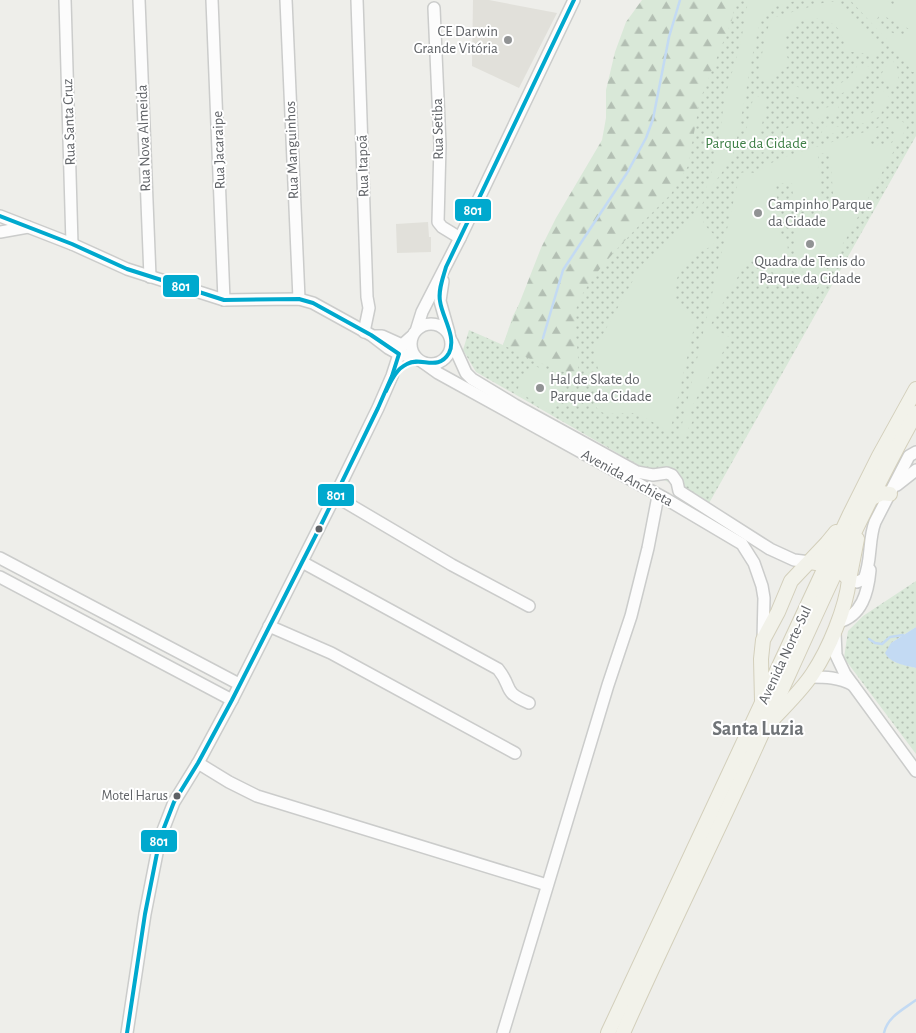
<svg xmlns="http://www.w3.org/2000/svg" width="916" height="1033" font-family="'Alegreya Sans',sans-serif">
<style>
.education{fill:#e1e0da}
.grass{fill:url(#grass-dots)}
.forest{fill:url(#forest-firs)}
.garden{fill:#d9e8d8;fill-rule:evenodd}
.water{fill:#c3daf3}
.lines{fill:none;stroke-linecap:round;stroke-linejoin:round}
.stream{stroke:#c3daf3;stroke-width:2.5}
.minor-casing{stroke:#cbcccb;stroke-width:14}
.major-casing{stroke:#d3cfbb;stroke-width:16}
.minor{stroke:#fcfcfc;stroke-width:11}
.major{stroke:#f2f2ea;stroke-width:14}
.bus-1-casing{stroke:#fff;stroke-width:8}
.bus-1{stroke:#00a9ce;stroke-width:4}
.poi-dot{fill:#919394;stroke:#fff;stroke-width:2}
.bus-dot{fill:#5f6266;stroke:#fff;stroke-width:2}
.labels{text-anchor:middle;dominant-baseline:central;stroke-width:4;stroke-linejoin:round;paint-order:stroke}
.bus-label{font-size:14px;fill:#5f6266;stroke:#fff;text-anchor:end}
.poi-label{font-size:15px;fill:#5f6266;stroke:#fff;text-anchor:start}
.street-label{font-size:15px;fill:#5f6266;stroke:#fff}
.park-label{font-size:15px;fill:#3e7f46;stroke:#fff}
.district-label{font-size:20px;font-weight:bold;fill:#707478;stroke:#fff}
.line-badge{stroke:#fff;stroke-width:2}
.badge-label{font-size:14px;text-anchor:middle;font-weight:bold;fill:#fff}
</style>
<defs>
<pattern id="grass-dots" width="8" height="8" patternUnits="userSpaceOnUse" patternTransform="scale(1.25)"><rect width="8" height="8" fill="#d9e8d8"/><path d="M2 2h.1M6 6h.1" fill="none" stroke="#b3bfb3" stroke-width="1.8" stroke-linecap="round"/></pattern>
<pattern id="forest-firs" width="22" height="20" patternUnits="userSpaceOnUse" patternTransform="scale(1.25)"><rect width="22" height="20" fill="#d9e8d8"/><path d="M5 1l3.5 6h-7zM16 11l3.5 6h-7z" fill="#b3bfb3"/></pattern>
</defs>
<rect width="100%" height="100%" fill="#eeeeea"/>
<g class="education">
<path d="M473 0H489L557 13 519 88 472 66Z"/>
<path d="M428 222 429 237H431V252L397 253 396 224Z"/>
</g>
<g class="grass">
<path d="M677 0H916V136L708 505 476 372 463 350 469 330 503 345 513 316Z"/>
<path d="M916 581V627L891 643 894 662 916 668V754L844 658 848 631 863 616Z"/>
</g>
<path class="forest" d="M642 0H736L732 20 700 100 688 166 671 194C646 220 577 282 575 316 574 337 581 357 577 377L532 360 503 345 541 248 556 218 602 140 606 118V90L615 52 626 22Z"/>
<g class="garden">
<path d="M749 0H799C785 4 769 5 761 19 749 62 745 108 734 151 728 171 703 190 701 211 700 221 709 231 716 236L713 246C680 257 655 299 696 319L670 432 642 416 633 413 606 414 599 411 594 404 593 395 599 374 594 350 641 266C656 249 678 239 691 219 704 199 715 165 719 141 721 128 722 116 724 103 728 83 735 64 740 45 744 30 744 14 749 0Z"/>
<path d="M850 0H886L894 5 897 0H916V72H912L902 56ZM880 14 909 29 905 37 896 32 895 34 879 26 881 23 876 21Z"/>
<path d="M826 2H834L842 5 882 48 876 55 844 51C849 0 759 13 791 64L766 83 758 75 766 33 772 18Z"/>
<path d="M891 59C901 69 900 77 895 89L880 76Z"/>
<path d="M859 63 870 67C863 80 854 89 840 94L835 87 850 77Z"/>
<path d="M791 84 805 90 821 91 819 99H803L787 94Z"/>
<path d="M877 88 883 90 890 98 879 117 859 125 853 116 854 108 860 115H868L874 111 876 104 873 95Z"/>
<path d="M754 94 764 100C768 120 753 133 766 152L757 153 752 151 748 147 745 135Z"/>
<path d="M838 105 841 116C829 113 821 115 813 124L808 110 819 109Z"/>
<path d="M889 117 898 119 908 125 846 239 825 271 814 295 748 259 710 326 731 338 687 415 694 419 682 439 679 437 740 173 745 172 756 173 761 170 764 166 790 155 871 130 879 127ZM887 127C902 132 893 151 879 143L877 146 873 147 870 144V140L873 137H877C878 131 880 129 887 127ZM830 153 834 208 822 210 818 154ZM792 183 794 212 821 210 822 215 794 217 797 273 790 272 787 240 780 239 776 184Z"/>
<path d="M799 122 803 142 772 151 775 143 784 138 783 130Z"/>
<path d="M829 125 840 127 844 131 819 137 824 128Z"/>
<path d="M532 365 556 374 565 385 550 411 517 391 522 378Z"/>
</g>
<path class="water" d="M916 627V668C905 665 891 664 885 653L891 643Z"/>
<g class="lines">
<g class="stream">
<path d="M543 338 563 270 627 173 646 138 653 119 669 37 680 0"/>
<path d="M869 639 875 643 882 644 890 637 903 635"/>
<path d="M884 1033C887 1017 904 1009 916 1000"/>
</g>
<g class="minor-casing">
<g id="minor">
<path d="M65 0 72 244"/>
<path d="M139 0 150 277"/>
<path d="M212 0 224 300"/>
<path d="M286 0 299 299"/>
<path d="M357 0 367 297 369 308 364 332"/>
<path d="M434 8 440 145 438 222 442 227 460 238"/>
<path d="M0 216 72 244 127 269 224 300 299 299 313 303 371 335 388 348 399 354 415 357"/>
<path d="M0 232 28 227"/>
<path d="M443 281 440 301 449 333"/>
<circle cx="431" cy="344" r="20"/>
<path d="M417 328 422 312 460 238 574 0"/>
<path d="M375 336H382L402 345"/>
<path d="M452 342 466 373 472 379 515 405 637 472 653 475 667 473 672 475 677 482 679 491 770 549 794 560 810 562"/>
<path d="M424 363 438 373 666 499 742 544 754 563 762 586 764 598 763 640"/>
<path d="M897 485 916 470"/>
<path d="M335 496 452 565 529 606"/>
<path d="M0 558 239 684"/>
<path d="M302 562 498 669C514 689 501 691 529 703"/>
<path d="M0 577 232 700"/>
<path d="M849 580 857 582 864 579C872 561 868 540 875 522L909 456 916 452"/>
<path d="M838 622C862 616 868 592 870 570"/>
<path d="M269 626 331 653 515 753"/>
<path d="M835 633 836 655 845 674 916 771"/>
<path d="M810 677C825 677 839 677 853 685"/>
<path d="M198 763 229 782 257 796 547 885"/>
<path d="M127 1033 145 914 160 838 174 802 198 763 232 700 335 496 378 408 392 376 402 345 411 337"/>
<path d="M503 1033 608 685 631 616 648 548 658 496"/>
</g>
</g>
<g class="major-casing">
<g id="major">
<path d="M870 499 882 493 890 494"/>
<path d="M849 580 857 539"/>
<path d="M762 701 761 659 763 640 778 612 791 581 827 543 836 532"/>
<path d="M772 720C786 705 802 690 813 673 829 649 846 608 849 580 840 567 824 564 810 562"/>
<path d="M608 1033 850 514 879 456 916 389"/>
<path d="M623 1033C665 938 711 846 754 751 806 637 855 522 916 413"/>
</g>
</g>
<use href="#minor" class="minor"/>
<use href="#major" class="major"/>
<g class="bus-1-casing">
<g id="bus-1">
<path d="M0 216 72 244 127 269 224 300 299 299 313 303 371 335 399 354 392 376 378 408 320 527 232 700 198 763 174 802 160 838 145 914 127 1033"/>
<path d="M386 391C391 381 396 369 407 364 421 356 438 372 449 353 457 337 442 317 440 301 438 290 443 278 446 267L574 0"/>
</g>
</g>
<use href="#bus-1" class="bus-1"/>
</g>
<g class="poi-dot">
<circle cx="508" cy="40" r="5"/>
<circle cx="758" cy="213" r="5"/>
<circle cx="810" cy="244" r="5"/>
<circle cx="540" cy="388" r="5"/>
</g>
<g class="bus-dot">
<circle cx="319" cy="529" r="4.5"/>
<circle cx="177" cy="796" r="4.5"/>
</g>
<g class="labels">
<g class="bus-label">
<text x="168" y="796">Motel Harus</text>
</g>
<g class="poi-label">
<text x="498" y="31" text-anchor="end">CE Darwin<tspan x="498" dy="17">Grande Vitória</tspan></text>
<text x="768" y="204">Campinho Parque<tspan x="768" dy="17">da Cidade</tspan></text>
<text x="810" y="261" text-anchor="middle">Quadra de Tenis do<tspan x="810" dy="17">Parque da Cidade</tspan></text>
<text x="550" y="379">Hal de Skate do<tspan x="550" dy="17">Parque da Cidade</tspan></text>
</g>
<g class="street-label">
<text transform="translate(69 122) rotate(-92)">Rua Santa Cruz</text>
<text transform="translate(438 129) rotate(-91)">Rua Setiba</text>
<text transform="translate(144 138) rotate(-92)">Rua Nova Almeida</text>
<text transform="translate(219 150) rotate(-92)">Rua Jacaraipe</text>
<text transform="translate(292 150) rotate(-92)">Rua Manguinhos</text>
<text transform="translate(363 166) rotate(-92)">Rua Itapoã</text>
<text transform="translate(627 478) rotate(29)">Avenida Anchieta</text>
<text transform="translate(785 655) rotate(-65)">Avenida Norte-Sul</text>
</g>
<g class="park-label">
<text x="756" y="143">Parque da Cidade</text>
</g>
<g class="district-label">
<text x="758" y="729">Santa Luzia</text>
</g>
</g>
<g class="line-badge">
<rect x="454" y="198" width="38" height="24" rx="5" fill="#00a9ce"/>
<rect x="162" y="274" width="38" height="24" rx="5" fill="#00a9ce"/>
<rect x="317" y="483" width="38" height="24" rx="5" fill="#00a9ce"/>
<rect x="140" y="829" width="38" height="24" rx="5" fill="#00a9ce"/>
</g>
<g class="badge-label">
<text x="473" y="215">801</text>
<text x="181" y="291">801</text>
<text x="336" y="500">801</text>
<text x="159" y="846">801</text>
</g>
</svg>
